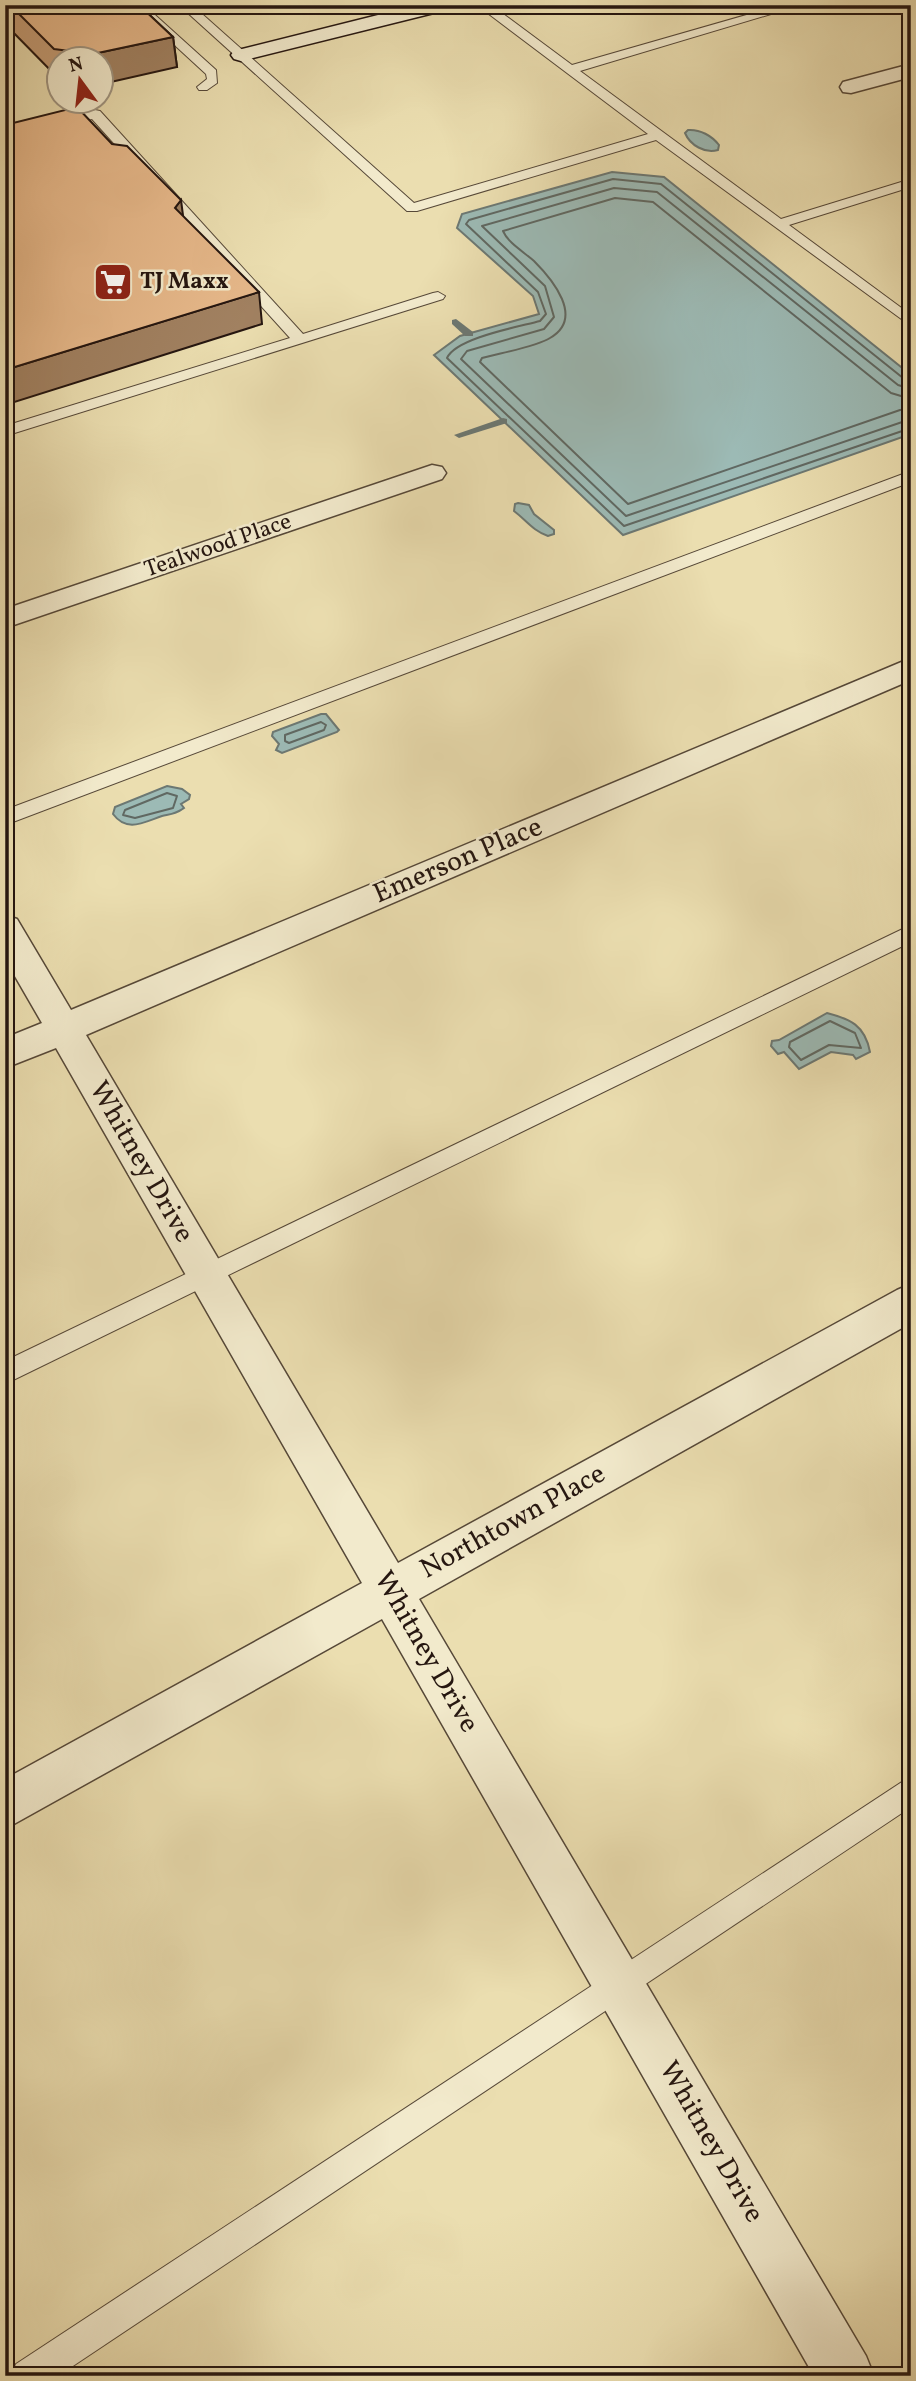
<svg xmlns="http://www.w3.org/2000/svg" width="916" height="2381" font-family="Vollkorn,serif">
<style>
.water{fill:#9cbab5;stroke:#6c7873;stroke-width:2}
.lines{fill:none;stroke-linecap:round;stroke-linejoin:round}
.shore{stroke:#606862;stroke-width:2}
.stream{fill:#6c7873;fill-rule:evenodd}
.lane-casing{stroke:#564838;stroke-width:2}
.street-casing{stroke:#564838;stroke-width:3}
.secondary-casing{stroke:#251610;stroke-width:3}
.lane{fill:#f2eacc;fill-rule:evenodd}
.street{fill:#f2eacc;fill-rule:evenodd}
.secondary{fill:#f2eacc;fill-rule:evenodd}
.wall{fill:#c69e77;stroke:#251610;stroke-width:2}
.shaded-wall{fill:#a18161;stroke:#251610;stroke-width:2}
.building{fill:#e6b88a;stroke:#251610;stroke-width:2}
.labels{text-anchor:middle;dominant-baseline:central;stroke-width:5;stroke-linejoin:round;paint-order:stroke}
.far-poi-label{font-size:23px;font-weight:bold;fill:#251610;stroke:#f2eacc;text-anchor:start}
.far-street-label{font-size:23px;fill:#251610;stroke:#f2eacc}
.street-label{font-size:28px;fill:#251610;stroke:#f2eacc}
</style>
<rect width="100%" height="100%" fill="#ebdeb0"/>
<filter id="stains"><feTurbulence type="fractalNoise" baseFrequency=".00286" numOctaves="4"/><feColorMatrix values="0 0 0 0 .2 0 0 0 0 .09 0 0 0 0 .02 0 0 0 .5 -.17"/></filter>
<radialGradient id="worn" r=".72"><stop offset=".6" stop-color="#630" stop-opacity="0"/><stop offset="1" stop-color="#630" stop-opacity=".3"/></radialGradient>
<g class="water">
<path d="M688 130C700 129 712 136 719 145L718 150C705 154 690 145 685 133Z"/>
<path d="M612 172 664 177 911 375V434L623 535 434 355 460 336 539 314 533 296 457 228 462 214Z"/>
<path d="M518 503 529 505 534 514 554 530V534L548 536C533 531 526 520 514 511L515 504Z"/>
<path d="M321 714H326L339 730 337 732 282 753 276 750 279 744 272 736 273 732Z"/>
<path d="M167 786 182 789 190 795 189 799 181 804 184 808C176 814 171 814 162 816 144 822 127 833 113 814L115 807Z"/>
<path d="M827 1013C850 1019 865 1025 870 1052L856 1059 853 1055 831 1052 799 1069 784 1052 778 1054 771 1046 772 1041 779 1040Z"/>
</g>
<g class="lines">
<g class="shore">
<path d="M911 380 903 378 661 184 613 179 469 220 466 224 538 292 546 314 540 321C518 327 456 338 447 358L624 526 911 428"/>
<path d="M911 389 898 385 657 192 614 188 482 226 545 286 554 317 544 329 467 351 461 359 626 516 911 419"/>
<path d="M911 399 891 393 653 202 615 198 503 231C508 243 524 252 534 261 552 279 585 318 550 338 536 347 500 353 482 358L480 362 628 504 900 410 911 409"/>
<path d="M321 722 326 725 324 730 289 743 285 741V735Z"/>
<path d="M167 793 177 796 173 808 135 818 123 815 125 810Z"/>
<path d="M830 1021 855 1033 861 1048 829 1045 801 1060 789 1047 790 1042Z"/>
</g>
<g class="stream">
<path d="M456 319 473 332V336H465L452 324V320Z"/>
<path d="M503 418 507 419V423L459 438 454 435Z"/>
</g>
<g class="lane-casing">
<g id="lane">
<path d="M131 5H144L216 70 217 83 207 90H199L197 87 207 79 206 74Z"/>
<path d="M179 5H192L414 203 648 134 477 5H491L572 65 781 5H801L580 71 781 219 911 179V187L789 225 911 315V326L656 140 417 211H407Z"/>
<path d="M95 110 100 111 303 334 433 293 438 292 445 296 443 299 5 436V426L290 338 92 119 5 140V132Z"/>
<path d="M911 471V482L5 825V810Z"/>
<path d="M911 925V942L5 1384V1361Z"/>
<path d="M911 1776V1807L58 2376H11L16 2364Z"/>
</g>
</g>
<g class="street-casing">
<g id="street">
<path d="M911 64V77L851 93 843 92 840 87 843 82Z"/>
<path d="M432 465 442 467 446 473 442 479 5 628V609Z"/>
<path d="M911 658V680L86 1035 398 1563 897 1290 911 1284V1323L419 1599 866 2356 874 2376H814L382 1619 5 1829V1779L362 1583 56 1048 5 1068V1038L42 1023 5 959V915L17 919 71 1010Z"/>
</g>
</g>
<g class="secondary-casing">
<path id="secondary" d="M418 5H453L450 9 241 61 234 59 231 55 234 51Z"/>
</g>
<use href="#lane" class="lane"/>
<use href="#street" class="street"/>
<use href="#secondary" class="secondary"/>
</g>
<path class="wall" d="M5 5H139L173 37 177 67 102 60H60V80L5 24Z"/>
<g class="shaded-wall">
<path d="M173 37 177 67 102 84V60H94L93 54Z"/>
<path d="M181 200 185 231 175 208Z"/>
<path d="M259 292 262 324 5 405V370Z"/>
</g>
<g class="building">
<path d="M10 5H139L173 37 93 54 54 49Z"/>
<path d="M77 107 112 144 127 146 181 200 175 208 259 292 5 370V125Z"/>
</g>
<defs>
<g id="supermarket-square" transform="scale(2.0125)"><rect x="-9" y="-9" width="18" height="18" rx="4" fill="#8f2418" stroke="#f2eacc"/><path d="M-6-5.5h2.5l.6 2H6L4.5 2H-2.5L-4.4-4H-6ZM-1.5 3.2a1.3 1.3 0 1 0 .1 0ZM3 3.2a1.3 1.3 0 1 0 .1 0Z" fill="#fff"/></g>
</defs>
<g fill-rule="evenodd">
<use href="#supermarket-square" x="113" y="282"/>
</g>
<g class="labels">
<g class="far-poi-label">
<text x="140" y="282">TJ Maxx</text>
</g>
<g class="far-street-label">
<text transform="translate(218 546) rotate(-19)">Tealwood Place</text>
</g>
<g class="street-label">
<text transform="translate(458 861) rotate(-23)">Emerson Place</text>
<text transform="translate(141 1162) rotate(60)">Whitney Drive</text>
<text transform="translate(513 1522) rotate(-29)">Northtown Place</text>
<text transform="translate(426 1652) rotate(60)">Whitney Drive</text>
<text transform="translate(711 2142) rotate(60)">Whitney Drive</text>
</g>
</g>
<rect width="916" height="2381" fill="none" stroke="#ebdeb0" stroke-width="28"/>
<rect x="7" y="7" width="902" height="2367" fill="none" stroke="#251610" stroke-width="3.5"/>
<rect x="14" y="14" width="888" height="2353" fill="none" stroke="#251610" stroke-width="2"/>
<g transform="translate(80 80) rotate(345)"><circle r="33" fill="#f2eacc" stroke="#a09581" stroke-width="2"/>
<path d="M0-5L12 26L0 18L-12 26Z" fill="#8f2418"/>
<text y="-10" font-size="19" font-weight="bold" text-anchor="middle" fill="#251610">N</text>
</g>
<rect width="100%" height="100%" filter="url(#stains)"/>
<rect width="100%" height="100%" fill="url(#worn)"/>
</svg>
